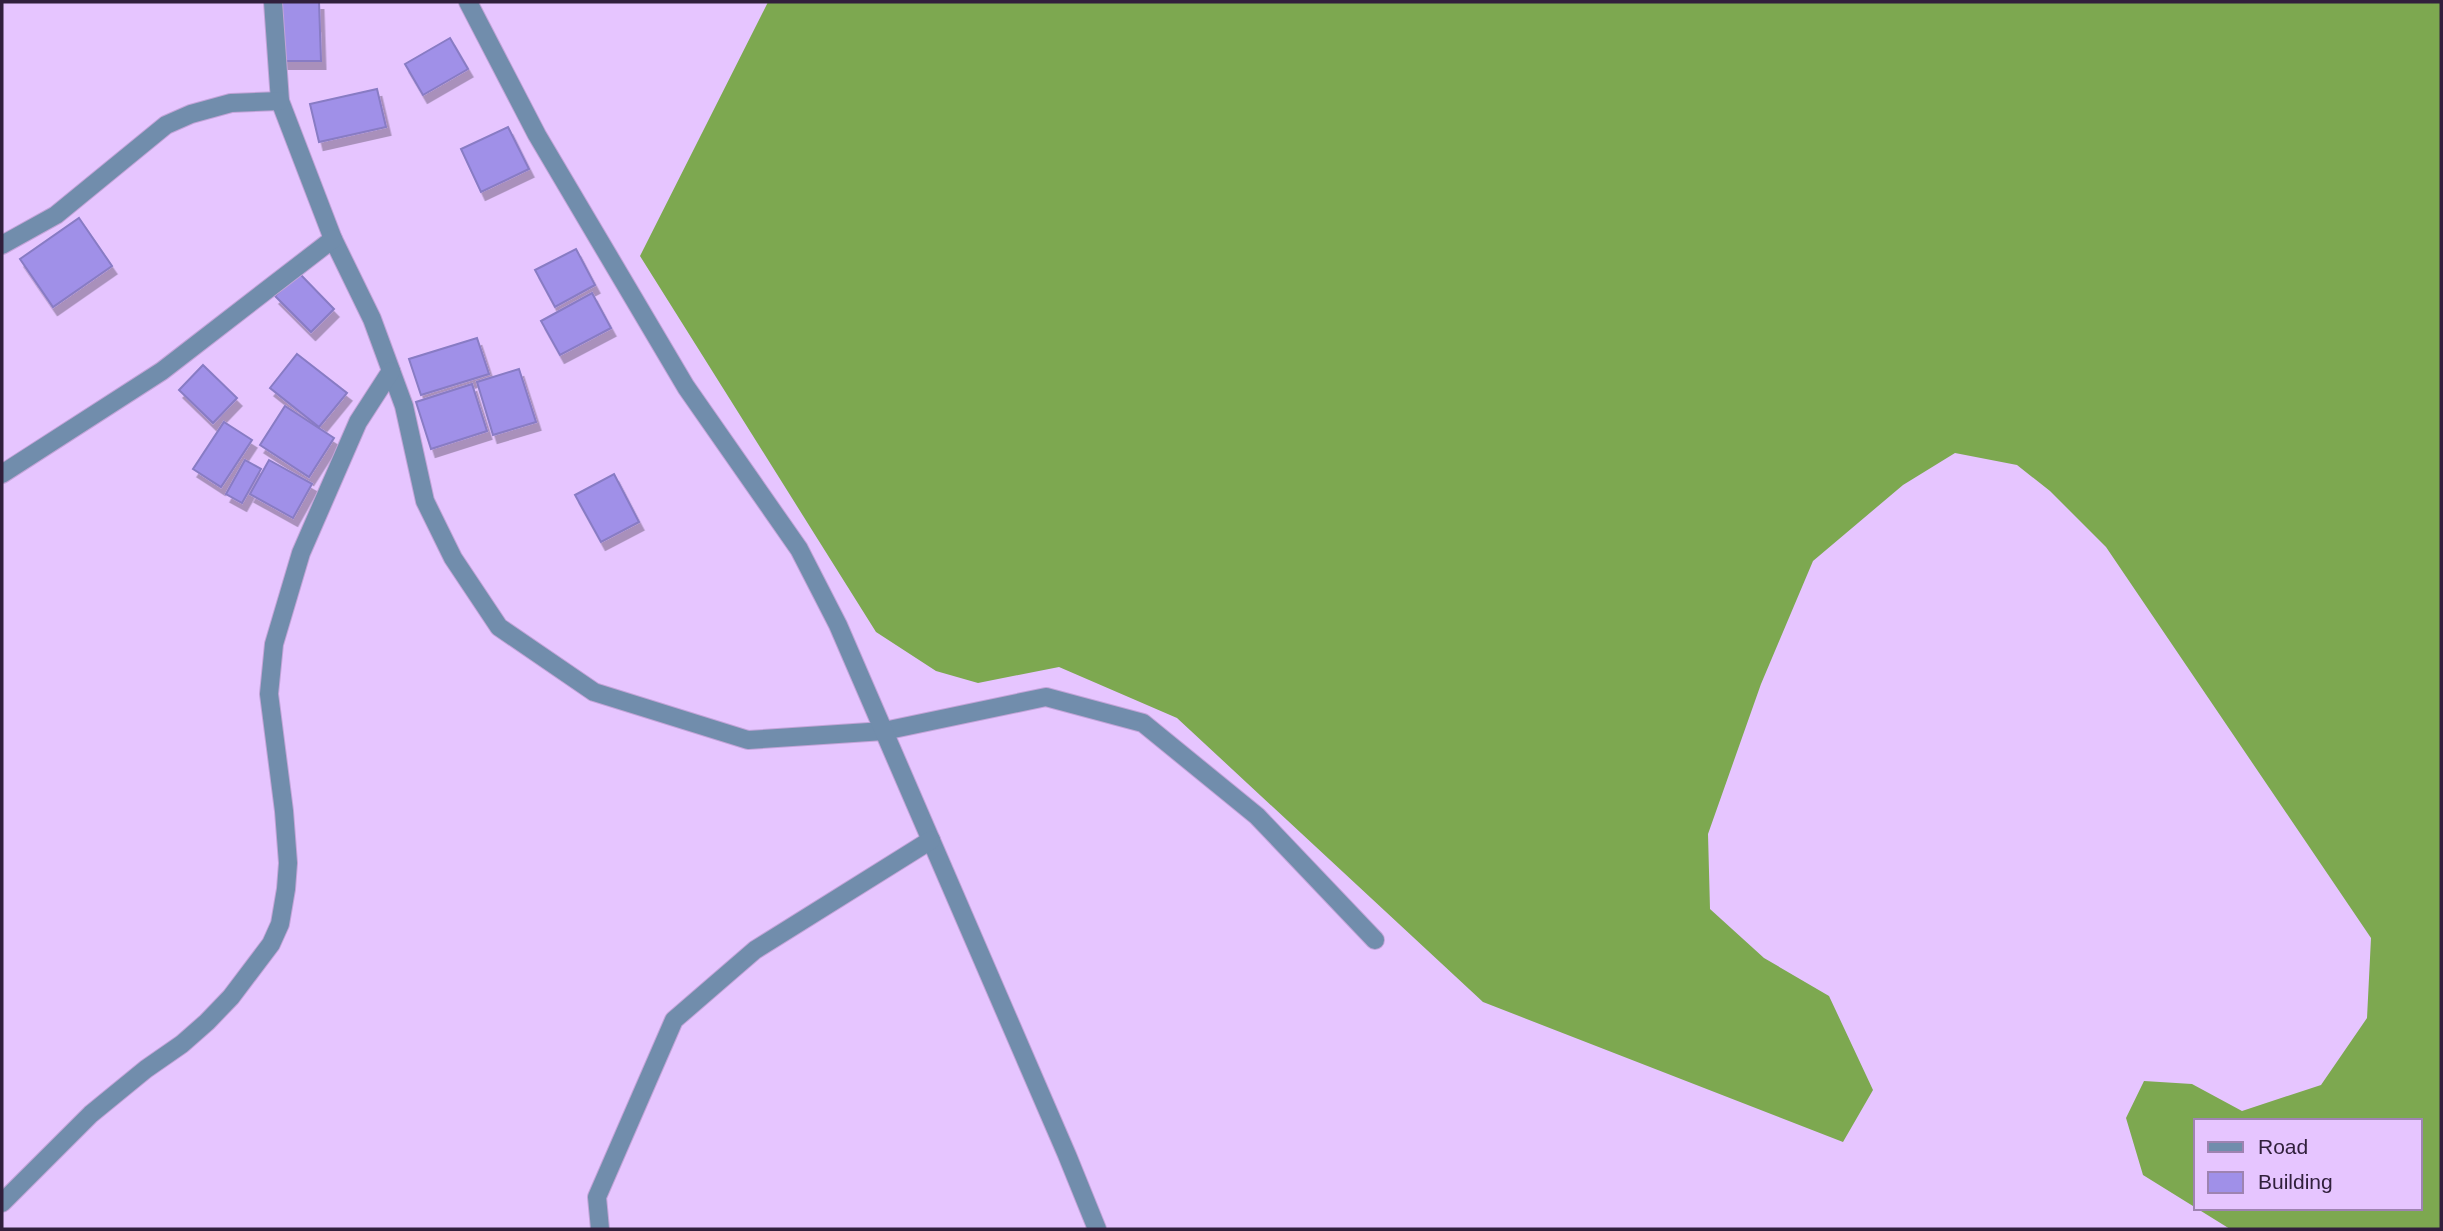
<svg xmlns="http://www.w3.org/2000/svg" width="2443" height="1231" font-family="Arial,sans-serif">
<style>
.forest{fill:#7da850;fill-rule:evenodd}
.building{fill:#a090e8;stroke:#887bc4;stroke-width:2;filter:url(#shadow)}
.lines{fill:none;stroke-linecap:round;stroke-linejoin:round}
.minor-casing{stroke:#c2a4d8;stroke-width:20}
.minor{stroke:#718dac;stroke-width:18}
</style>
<defs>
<filter id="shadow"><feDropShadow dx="4.5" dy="8" stdDeviation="0" flood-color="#0004"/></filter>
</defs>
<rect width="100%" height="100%" fill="#e6c5ff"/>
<path class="forest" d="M768 2H2441V1229H2230L2143 1175 2126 1118 2144 1081 2192 1084 2242 1111 2321 1085 2367 1018 2371 938 2106 547 2050 491 2017 465 1955 453 1903 485 1813 561 1761 684 1708 834 1710 909 1764 958 1829 996 1873 1090 1843 1142 1483 1002 1177 718 1059 667 978 683 936 671 876 632 640 256ZM2196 1121H2420V1208H2196Z"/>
<g class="building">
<path d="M282 2H319L321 61H283Z"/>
<path d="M450 38 468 69 423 95 405 64Z"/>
<path d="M377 89 386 127 319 142 310 104Z"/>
<path d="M508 127 529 169 481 192 461 149Z"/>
<path d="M79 218 112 266 53 307 20 259Z"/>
<path d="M576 249 595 285 555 307 535 270Z"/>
<path d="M299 273 334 309 311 332 275 296Z"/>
<path d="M592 293 611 328 560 355 541 321Z"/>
<path d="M477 338 489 374 421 395 409 359Z"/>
<path d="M297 354 347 393 319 427 270 388Z"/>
<path d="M203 365 237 398 213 423 179 390Z"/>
<path d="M519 369 536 422 493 435 477 382Z"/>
<path d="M472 384 487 431 431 449 416 402Z"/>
<path d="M285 406 334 438 309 477 260 445Z"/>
<path d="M224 422 252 440 221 487 193 469Z"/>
<path d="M245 460 261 469 242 503 226 494Z"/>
<path d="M269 460 312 484 293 518 250 494Z"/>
<path d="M614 474 639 522 601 542 575 495Z"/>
</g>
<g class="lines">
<g class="minor-casing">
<g id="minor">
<path d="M273 2 280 101 333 239 372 319 404 406 425 501 453 558 499 627 594 692 748 740 884 731 1046 697 1143 723 1257 816 1375 940"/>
<path d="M468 2 537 135 686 387 799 549 838 625 1067 1155 1097 1229"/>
<path d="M2 245 56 215 166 125 191 114 231 103 280 101"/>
<path d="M2 474 162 371 333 239"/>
<path d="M2 1203 91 1114 146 1069 182 1044 207 1022 231 997 271 944 280 924 286 889 288 863 284 811 269 694 274 644 301 553 358 422 391 371"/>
<path d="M600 1229 597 1197 674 1020 755 950 931 840"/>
</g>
</g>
<use href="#minor" class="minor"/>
</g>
<rect width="2443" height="1231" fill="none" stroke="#31203c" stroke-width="7"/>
<rect x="2194" y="1119" width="228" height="91" fill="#e6c5ff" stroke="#9e83b1" stroke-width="2"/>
<rect x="2208" y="1142" width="35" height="10" fill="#718dac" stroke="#9e83b1" stroke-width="2"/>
<text x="2258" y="1154" font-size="21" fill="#31203c">Road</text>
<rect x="2208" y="1172" width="35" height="21" fill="#a090e8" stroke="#9e83b1" stroke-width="2"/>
<text x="2258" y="1189" font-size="21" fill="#31203c">Building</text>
</svg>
